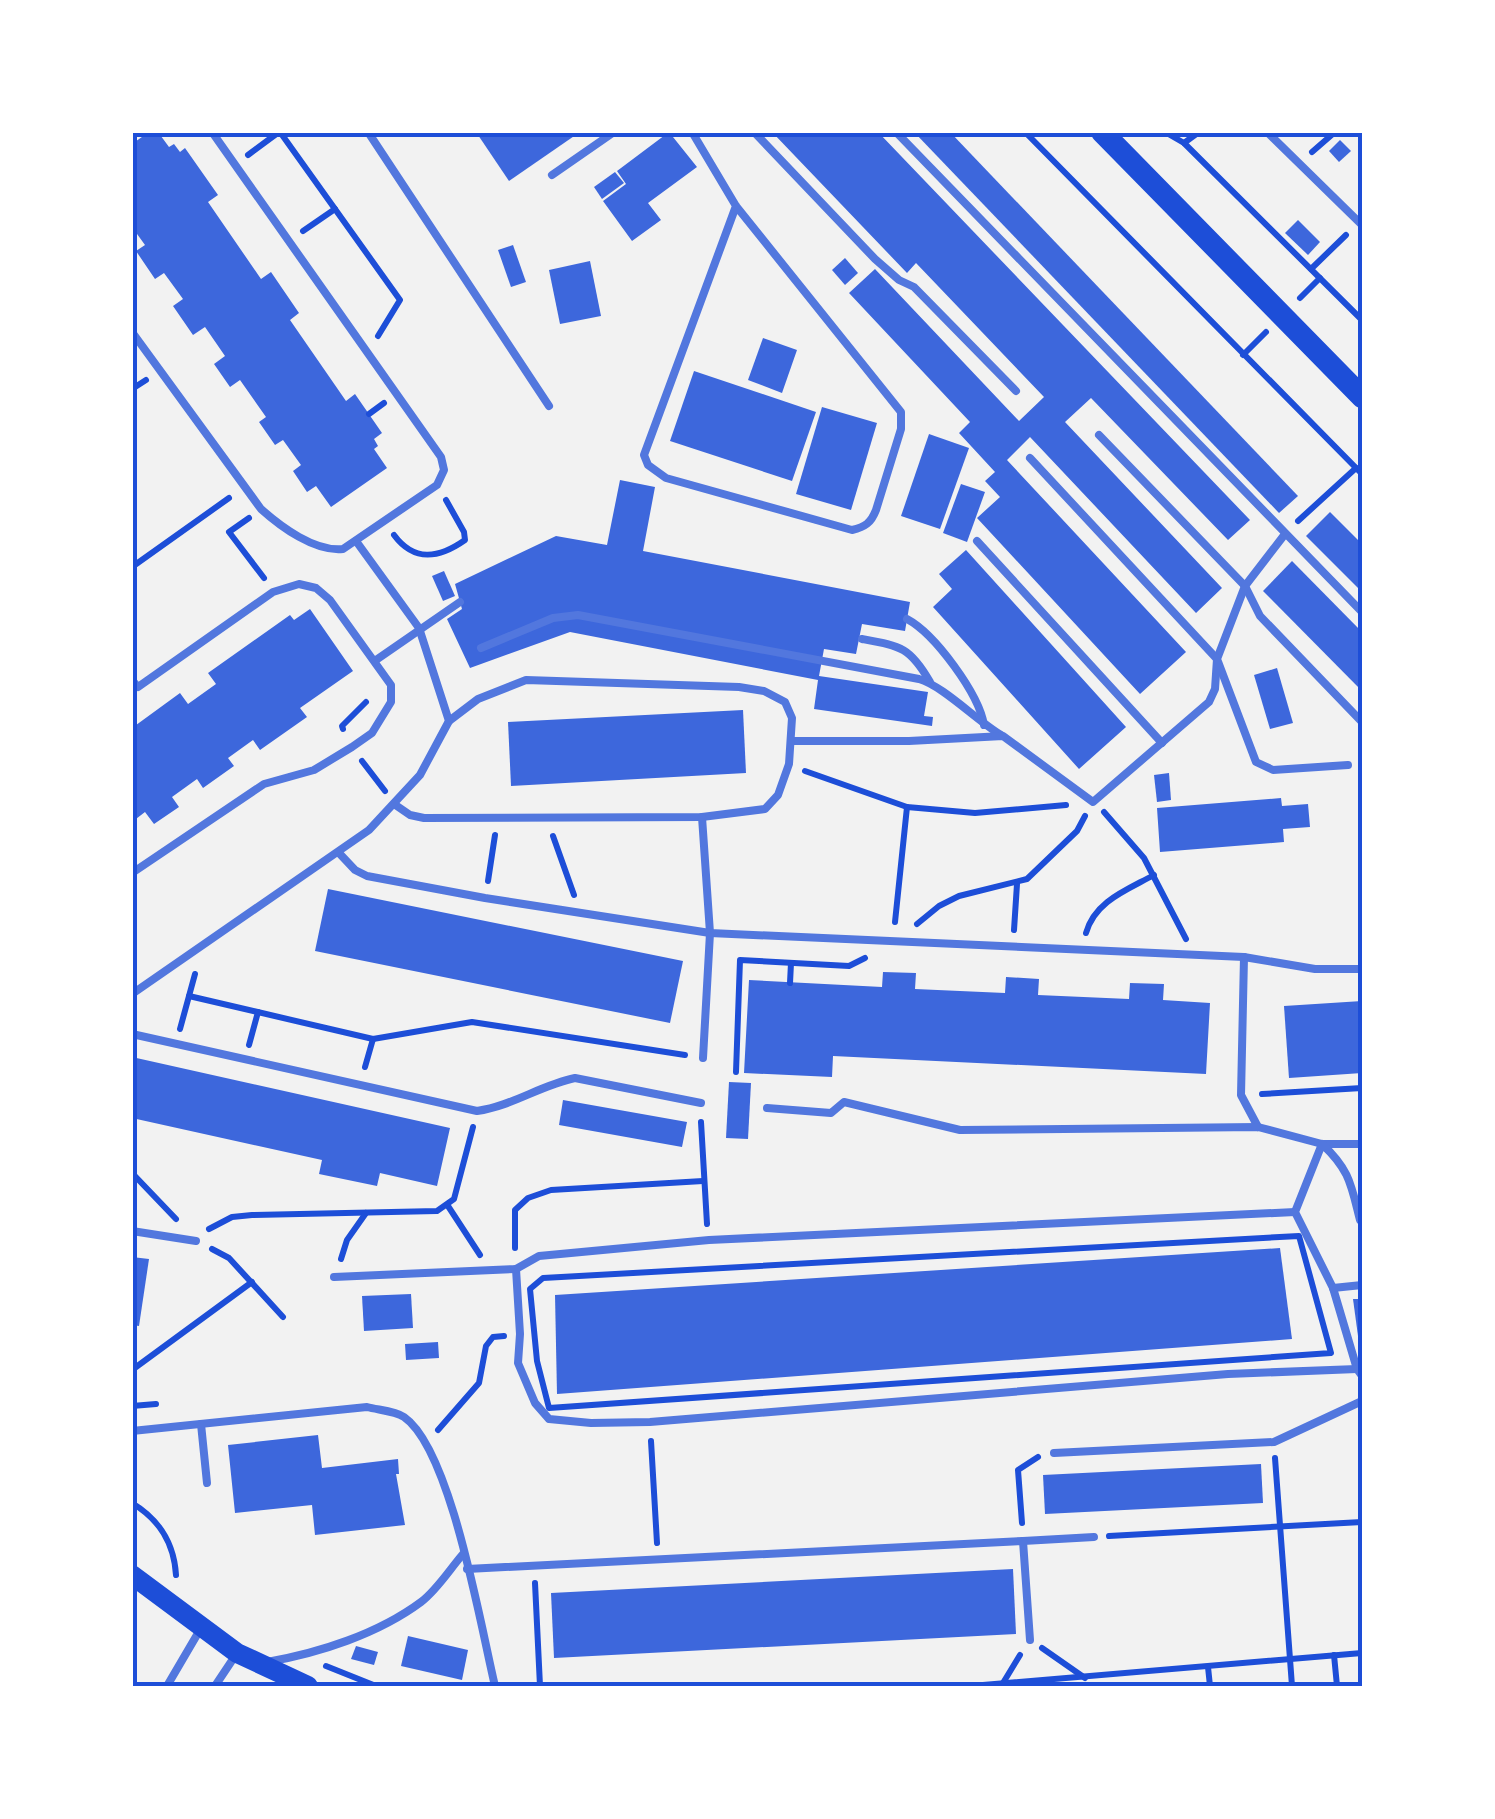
<svg xmlns="http://www.w3.org/2000/svg" width="1495" height="1819" font-family="'Source Sans 3',sans-serif">
<style>
.building{fill:#3d67dc}
.lines{fill:none;stroke-linecap:round;stroke-linejoin:round}
.path{stroke:#1d4ed8;stroke-width:6}
.service{stroke:#5277de;stroke-width:8}
.secondary{stroke:#1d4ed8;stroke-width:20}
.primary{stroke:#1d4ed8;stroke-width:22}
.neatline{fill:none;stroke:#1d4ed8;stroke-width:4}
</style>
<rect width="100%" height="100%" fill="#f2f2f2"/>
<g class="building">
<path d="M149 132H158L169 147 174 144 180 152 185 148 218 195 208 202 261 279 271 272 299 313 290 320 346 401 355 394 382 433 374 439 378 446 374 449 387 468 331 507 316 486 307 492 293 471 301 465 283 440 275 445 259 422 266 417 240 380 230 387 214 364 225 356 205 327 193 335 173 306 183 299 164 273 155 279 136 251 145 245 132 227V144Z"/>
<path d="M476 132H580L509 181Z"/>
<path d="M669 132 697 167 648 203 661 220 632 241 603 201 626 184 617 171Z"/>
<path d="M772 132H878L1250 520 1228 540 1091 398 1065 422 1222 588 1196 613 1030 437 1007 460 1186 652 1140 694 977 518 1000 497 985 481 995 472 959 433 970 422 849 293 875 269 1019 421 1044 397 916 263 907 273Z"/>
<path d="M914 132H950L1298 496 1279 513Z"/>
<path d="M1340 140 1351 151 1339 162 1329 151Z"/>
<path d="M615 172 624 183 602 199 594 187Z"/>
<path d="M1298 220 1320 242 1308 255 1285 233Z"/>
<path d="M513 245 526 282 511 287 498 250Z"/>
<path d="M845 258 858 273 845 285 832 270Z"/>
<path d="M590 261 601 316 560 324 549 270Z"/>
<path d="M763 338 797 350 782 393 748 380Z"/>
<path d="M694 371 816 412 792 481 670 441Z"/>
<path d="M822 407 877 423 851 510 796 494Z"/>
<path d="M929 434 969 448 940 529 901 516Z"/>
<path d="M620 480 655 487 643 551 910 602 905 631 862 624 856 654 824 649 819 676 928 692 924 716 933 717 932 726 814 709 818 680 570 632 470 668 447 619 462 609 455 584 556 536 607 545Z"/>
<path d="M961 484 985 492 967 542 943 533Z"/>
<path d="M1330 512 1362 544V592L1306 536Z"/>
<path d="M966 550 1126 727 1079 769 933 607 952 589 939 574Z"/>
<path d="M1292 561 1362 632V691L1263 591Z"/>
<path d="M444 571 455 596 443 601 432 576Z"/>
<path d="M310 609 353 671 300 708 307 717 260 750 253 740 228 758 234 766 203 788 197 779 172 797 179 807 154 824 145 812 132 822V728L180 693 188 704 216 684 208 673 290 615 294 620Z"/>
<path d="M1277 668 1293 723 1270 729 1254 675Z"/>
<path d="M743 710 746 773 511 786 508 722Z"/>
<path d="M1169 773 1171 800 1157 802 1154 775Z"/>
<path d="M1281 798 1282 806 1308 804 1310 827 1283 829 1284 842 1160 852 1157 808Z"/>
<path d="M328 889 683 961 670 1023 315 951Z"/>
<path d="M883 972 916 973 915 989 1005 993 1006 977 1039 979 1038 995 1129 999 1130 983 1164 984 1163 1000 1210 1003 1206 1074 833 1056 832 1077 744 1073 749 980 882 987Z"/>
<path d="M1362 1001V1073L1289 1078 1284 1006Z"/>
<path d="M132 1057 450 1128 437 1186 380 1173 377 1186 319 1174 322 1160 132 1118Z"/>
<path d="M729 1082 751 1083 748 1139 726 1138Z"/>
<path d="M563 1100 687 1122 682 1147 559 1125Z"/>
<path d="M1280 1248 1292 1339 557 1394 555 1295Z"/>
<path d="M132 1257 149 1259 139 1326 132 1325Z"/>
<path d="M411 1294 413 1328 364 1331 362 1296Z"/>
<path d="M1353 1299H1362V1336H1358Z"/>
<path d="M438 1342 439 1358 406 1360 405 1344Z"/>
<path d="M318 1435 322 1468 398 1459 399 1474H396L405 1525 315 1535 312 1505 235 1513 228 1445Z"/>
<path d="M1261 1464 1263 1503 1045 1514 1043 1475Z"/>
<path d="M1013 1569 1016 1634 554 1658 551 1593Z"/>
<path d="M408 1636 468 1650 462 1680 401 1666Z"/>
<path d="M356 1646 378 1652 374 1665 351 1659Z"/>
</g>
<g class="lines">
<g class="path">
<path d="M280 132 400 300 378 336"/>
<path d="M1025 132 1362 474"/>
<path d="M1165 132 1184 143 1362 320"/>
<path d="M1184 143 1199 132"/>
<path d="M1312 152 1335 132"/>
<path d="M248 155 279 132"/>
<path d="M303 231 335 209"/>
<path d="M1311 269 1346 235"/>
<path d="M1300 298 1320 278"/>
<path d="M1243 355 1266 332"/>
<path d="M132 389 146 380"/>
<path d="M369 414 384 403"/>
<path d="M249 518 229 532 264 578"/>
<path d="M1298 521 1356 468"/>
<path d="M394 535C414 562 438 559 465 540L464 532 446 500"/>
<path d="M132 567 229 498"/>
<path d="M343 729 342 726 366 702"/>
<path d="M362 761 385 791"/>
<path d="M805 771 907 807 975 813 1066 805"/>
<path d="M1104 812 1144 858 1186 939"/>
<path d="M553 836 574 895"/>
<path d="M488 881 495 835"/>
<path d="M895 922 907 807"/>
<path d="M917 924 939 906 959 896 1027 879 1077 831 1085 816"/>
<path d="M1014 930 1017 884"/>
<path d="M1086 933C1095 901 1127 890 1154 875"/>
<path d="M195 974 189 996 373 1039 472 1022 685 1055"/>
<path d="M790 983 791 963"/>
<path d="M180 1029 189 996"/>
<path d="M249 1045 258 1012"/>
<path d="M365 1067 373 1039"/>
<path d="M736 1072 740 960 849 966 865 958"/>
<path d="M1262 1094 1362 1088"/>
<path d="M701 1122 707 1224"/>
<path d="M132 1173 176 1219"/>
<path d="M448 1206 480 1255"/>
<path d="M209 1229 232 1217 252 1215 437 1211 454 1199 473 1127"/>
<path d="M1299 1236 1331 1353 549 1408 537 1361 530 1289 543 1278Z"/>
<path d="M515 1248V1210L528 1198 551 1190 703 1181"/>
<path d="M212 1249 229 1258 283 1317"/>
<path d="M341 1259 347 1240 366 1213"/>
<path d="M132 1370 252 1282"/>
<path d="M132 1406 156 1404"/>
<path d="M438 1430 479 1383 486 1346 493 1337 504 1336"/>
<path d="M651 1441 657 1543"/>
<path d="M1275 1458 1292 1686"/>
<path d="M132 1503C160 1520 174 1543 176 1575"/>
<path d="M1022 1523 1018 1470 1038 1457"/>
<path d="M1109 1536 1362 1522"/>
<path d="M535 1583 540 1686"/>
<path d="M1042 1648 1085 1678"/>
<path d="M1334 1655 1337 1686"/>
<path d="M326 1666 376 1686"/>
<path d="M1208 1667 1210 1686"/>
<path d="M1003 1683 1020 1655"/>
<path d="M971 1686 1362 1653"/>
</g>
<g class="service">
<path d="M368 132 549 406"/>
<path d="M692 132 736 206 901 412V429L876 510C871 523 865 527 852 530L666 478 648 465 644 455 736 206"/>
<path d="M754 132 875 259 899 280 914 287 1016 391"/>
<path d="M896 132 1362 612"/>
<path d="M1267 132 1362 225"/>
<path d="M552 175 614 132"/>
<path d="M132 332 261 509C281 527 315 552 343 549L437 485 444 470 441 457 212 132"/>
<path d="M1099 435 1245 586 1260 616 1362 722"/>
<path d="M1285 534 1245 586 1217 659 1256 762 1273 770 1348 765"/>
<path d="M977 541 1162 743"/>
<path d="M907 619C935 634 979 694 984 725"/>
<path d="M862 639C901 646 910 647 930 682"/>
<path d="M481 648 553 618 578 615 919 679C943 686 976 720 1001 735"/>
<path d="M376 660 460 602"/>
<path d="M132 680 138 687 273 592 299 584 316 588 330 600 391 685V702L372 733 352 747 314 770 264 784 132 873"/>
<path d="M791 741H909L1003 736 1093 802 1209 702 1215 689 1217 659 1030 458"/>
<path d="M394 804 410 815 424 818 702 817 765 809 778 795 789 764 792 718 785 702 764 691 739 687 526 680 478 699 449 721"/>
<path d="M702 817 710 933 703 1058"/>
<path d="M339 853 355 870 367 876 485 898 710 933 1244 957 1315 969H1362"/>
<path d="M1244 957 1241 1095 1258 1127"/>
<path d="M132 994 369 830 420 775 449 721 419 628 356 541"/>
<path d="M132 1034 477 1111C512 1106 541 1085 575 1078L701 1103"/>
<path d="M767 1108 831 1113 844 1102 960 1130 1258 1127 1322 1144H1362"/>
<path d="M1360 1220C1351 1185 1350 1170 1322 1144L1295 1212 1333 1288 1357 1369 1362 1376"/>
<path d="M132 1231 196 1241"/>
<path d="M516 1269 520 1334 518 1363 535 1403 549 1419 591 1423 650 1422 1228 1374 1357 1369"/>
<path d="M334 1277 516 1269 539 1256 709 1240 1295 1212"/>
<path d="M1333 1288 1362 1285"/>
<path d="M201 1424 207 1483"/>
<path d="M132 1431 367 1407C378 1410 395 1411 404 1417 451 1449 481 1628 495 1686"/>
<path d="M1054 1453 1274 1442 1362 1401"/>
<path d="M1023 1541 1094 1537"/>
<path d="M467 1569 1023 1541 1030 1640"/>
<path d="M267 1662C319 1653 378 1634 421 1602 437 1590 450 1569 463 1554"/>
<path d="M132 1685 136 1686"/>
<path d="M167 1686 201 1628"/>
<path d="M215 1686 237 1653"/>
</g>
<path class="secondary" d="M132 1575 237 1653 308 1686"/>
<path class="primary" d="M1102 132 1362 397"/>
</g>
<rect width="1495" height="1819" fill="none" stroke="#ffffff" stroke-width="270"/>
<rect x="135" y="135" width="1225" height="1549" class="neatline"/>
</svg>
